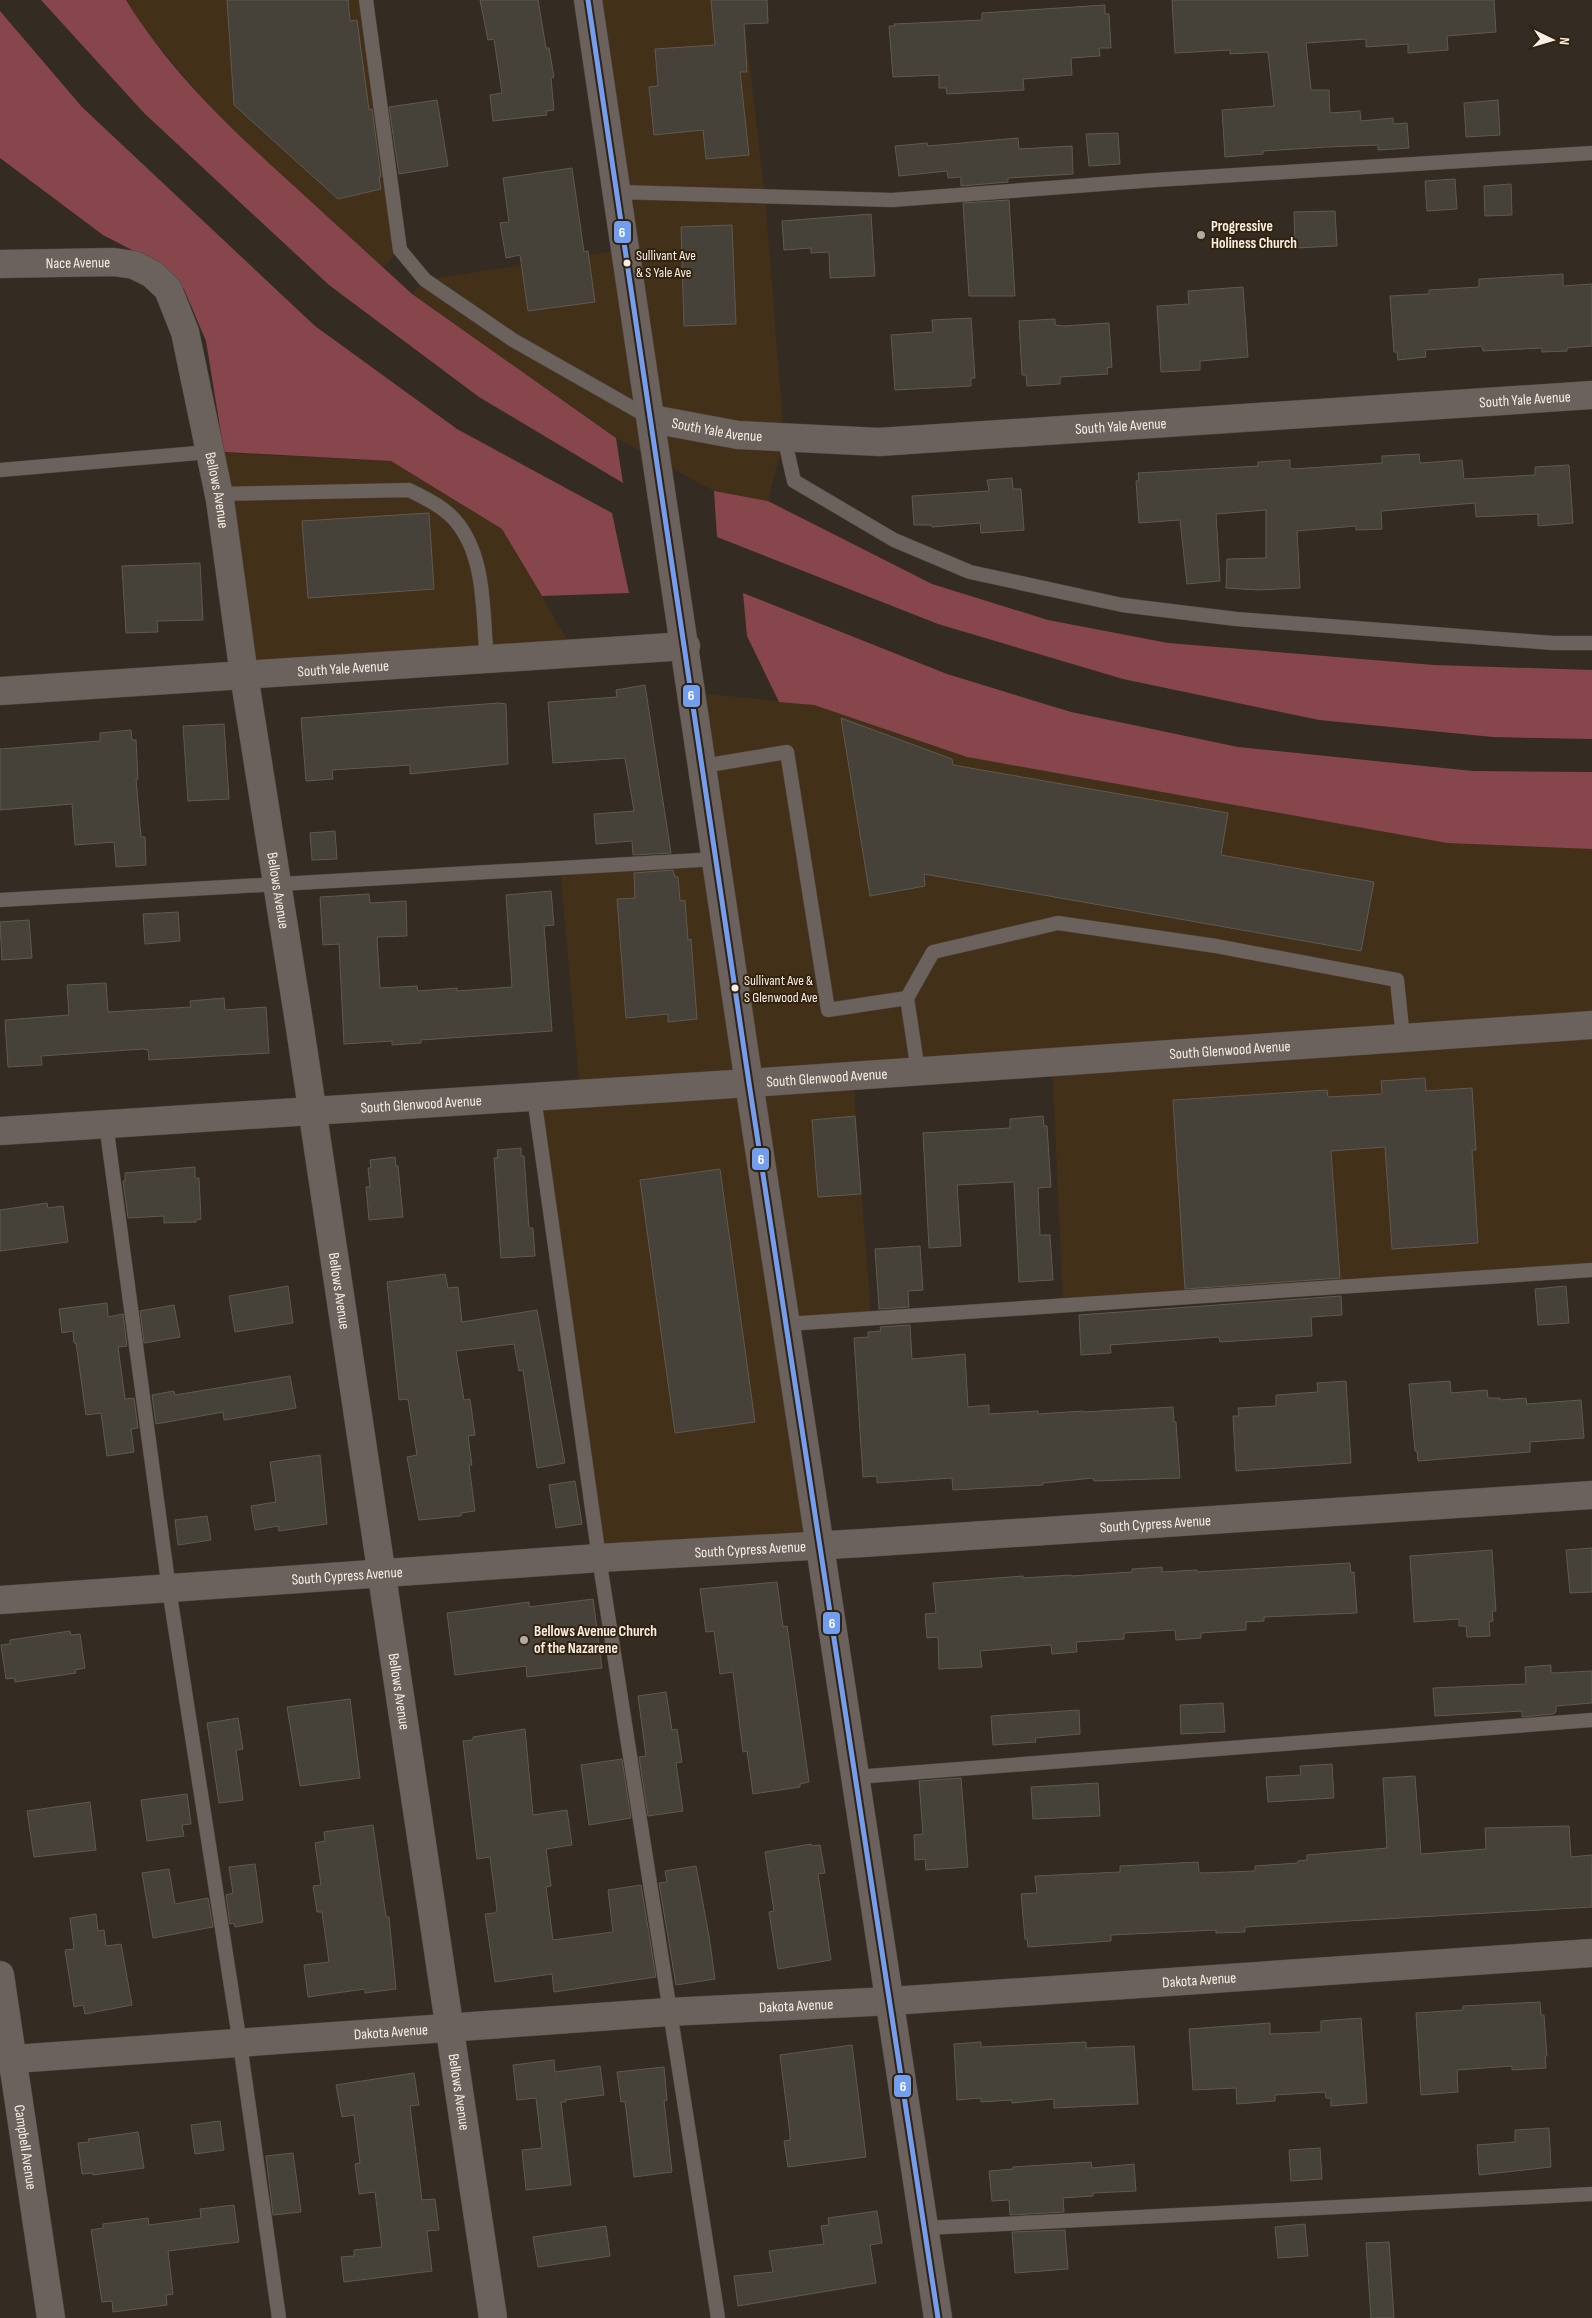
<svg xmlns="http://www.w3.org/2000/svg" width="1592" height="2318" font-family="'Sofia Sans Condensed',sans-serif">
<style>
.built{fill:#433019}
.forest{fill:#86464c}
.building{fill:#464139;stroke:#5f5a50}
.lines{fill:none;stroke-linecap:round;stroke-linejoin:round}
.service-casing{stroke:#4e463f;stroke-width:15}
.minor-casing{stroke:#4e463f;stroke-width:29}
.tertiary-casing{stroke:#4e463f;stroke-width:29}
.service{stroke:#6b615d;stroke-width:14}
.minor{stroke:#6b615d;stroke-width:28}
.tertiary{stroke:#6b615d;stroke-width:28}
.bus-1-casing{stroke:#322311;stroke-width:9}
.bus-1{stroke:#739eef;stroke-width:5}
.poi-dot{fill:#b4aa9f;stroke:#322311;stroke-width:2}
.bus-dot{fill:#f9eee3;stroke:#322311;stroke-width:2}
.labels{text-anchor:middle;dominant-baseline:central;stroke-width:4;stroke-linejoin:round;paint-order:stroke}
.bus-label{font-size:14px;fill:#f9eee3;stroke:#322311;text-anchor:start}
.poi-label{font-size:15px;font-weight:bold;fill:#f9eee3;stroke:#322311;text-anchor:start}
.street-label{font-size:15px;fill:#f9eee3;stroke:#322311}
.line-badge{stroke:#322311;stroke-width:2}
.badge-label{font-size:14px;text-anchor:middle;font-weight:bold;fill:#fff}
</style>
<rect width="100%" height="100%" fill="#342b22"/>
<g class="built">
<path d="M126 0H366L400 250 383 268 222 121 143 28Z"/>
<path d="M588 0H742L765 196 784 437 768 501 714 491 616 438 412 294 425 280 626 249Z"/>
<path d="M209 452 391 461 502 529 575 653 244 675Z"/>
<path d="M692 692 814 705 967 757 1447 843 1592 849V1270L1063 1305 1052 1062 853 1075 871 1318 787 1324 821 1546 599 1558 534 1097 580 1093 560 868 717 859Z"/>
</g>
<g class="forest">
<path d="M41 0H126C170 72 232 130 294 186 333 222 373 258 412 294L616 438 623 483 479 397 329 285 144 113Z"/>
<path d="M0 11 82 107 315 326 457 429 612 513 629 593 542 596 502 529 391 461 224 452 206 341 184 289 155 262 103 235 0 158Z"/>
<path d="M714 491 768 501 932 584 1048 620 1168 643 1434 665 1592 670V739L1493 737 1319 720 1123 679 938 624 717 537Z"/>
<path d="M743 593 947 674 1071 712 1238 747 1473 771 1592 772V849L1447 843 967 757 814 705 779 702 747 636Z"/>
</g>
<g class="building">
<path d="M227 0H348L350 21 357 20 369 110 372 109 381 177H379L381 189 338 199 234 105Z"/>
<path d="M480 0H538L546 48H549L554 77 551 78 554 110 546 111 547 115 493 121 490 95 502 93 494 39 488 40Z"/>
<path d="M711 0H767L768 23 744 24 747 72H740L749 155 706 159 703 130 654 135 649 87 658 86 655 49 715 45Z"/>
<path d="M1172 0H1494L1496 32 1447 36 1448 50 1408 53V44L1366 47V39L1306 43 1311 90H1329L1330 113 1360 111 1361 121 1393 118V124L1407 123 1409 148 1378 150V145L1327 147 1263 151V154L1225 157 1222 110 1274 106 1268 52 1230 54V50L1175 53Z"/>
<path d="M1105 5V14H1109L1111 48H1099L1100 56 1071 58 1072 75 1023 79 1024 90 947 94 946 88H939V75L893 77 889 26H895L894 24 982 20V13Z"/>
<path d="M437 100 448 166 399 174 389 107Z"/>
<path d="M1498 100 1500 135 1466 137 1464 103Z"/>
<path d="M1118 133 1120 164 1089 166 1086 134Z"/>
<path d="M1018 138 1019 149 1072 146 1073 174 1008 178V182L961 186V177L948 178 947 171 899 176 895 146 927 143 928 146Z"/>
<path d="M572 168 584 252 588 251 595 302 528 311 520 255 506 258 500 223 509 222 503 178Z"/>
<path d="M1455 179 1457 209 1427 211 1425 181Z"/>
<path d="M1511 184 1512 215 1485 216 1484 186Z"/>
<path d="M1009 200 1015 296H969L963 203Z"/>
<path d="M1335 211 1337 246 1295 248 1294 212Z"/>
<path d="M871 214 875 276 830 278 829 252 811 253V248L784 250 782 221Z"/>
<path d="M732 225 736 324 684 326 681 227Z"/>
<path d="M1563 274V286L1592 284V346L1567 348V351L1542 352V348L1483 351 1482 346 1425 350 1426 357 1398 360 1397 352H1394L1390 296 1429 294V290L1479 287V279Z"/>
<path d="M1243 287 1248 357 1200 361V370L1161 372 1157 306 1189 304 1188 291Z"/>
<path d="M971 318 975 378H971V386L895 390 891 335 933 332 932 320Z"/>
<path d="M1055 319V325L1063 326 1109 323 1112 367 1107 368 1108 374 1060 377V384L1027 386 1026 375H1022L1019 321Z"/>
<path d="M1419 454 1420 463 1462 460 1464 479 1535 475V467L1569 465 1573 523 1538 526V514L1476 517 1475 503 1381 511 1382 529 1356 530V526L1297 531 1300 588 1258 590 1226 588 1227 559 1266 558V510L1216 514 1220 581 1187 584 1180 520 1139 523 1136 481H1139L1138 473 1258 466V462L1290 460V468L1293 469 1382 463V456Z"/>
<path d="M1012 478 1013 489H1021L1024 530 981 533 980 523 932 527 931 525H914L912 496 989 491 987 480Z"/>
<path d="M429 513 434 589 308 598 302 521Z"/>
<path d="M200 563 203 620 157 621 158 632 126 633 122 566Z"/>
<path d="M645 685 671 853 633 855 632 841 596 844 594 814 634 811 625 758 553 763 548 702 617 697 616 690Z"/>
<path d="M499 703 506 704 508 764 410 774V765L332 770 333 779 306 781 301 718Z"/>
<path d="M841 718 952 759 953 765 1228 813 1221 855 1374 882 1361 951 924 874 925 886 870 896Z"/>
<path d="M224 724 229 799 188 801 183 726Z"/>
<path d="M131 730 132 740H136L138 779H136L141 837H145L146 865 116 867 114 842 75 845 72 804 0 810V749L100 741V733Z"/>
<path d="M335 831 337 859 312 860 310 833Z"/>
<path d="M673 870 675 877H678L680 901 685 900 688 940 691 939 697 1019 668 1022V1014L626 1018 617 899 635 898 634 873Z"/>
<path d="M551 891 554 925 544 926 552 1031 421 1040V1043L392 1045V1041L344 1044 339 944 323 945 320 897 369 894 370 903 406 901 407 936 377 937 380 988 417 986 418 991 457 988V991L512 987 506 895Z"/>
<path d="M178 912 180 941 145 944 143 914Z"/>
<path d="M29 920 32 958 2 960 0 922Z"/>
<path d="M106 983 108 1012 191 1007 190 1001 224 998 225 1010 266 1007 269 1053 149 1060 148 1050 143 1049 41 1056 42 1065 8 1067 5 1020 69 1015 67 985Z"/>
<path d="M1425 1078 1426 1091 1472 1088 1476 1150H1472L1478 1243 1392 1249 1385 1147 1331 1151 1340 1278 1185 1289 1173 1100 1327 1090 1328 1097 1382 1094 1381 1081Z"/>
<path d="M855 1116 861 1194 818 1197 812 1120Z"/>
<path d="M1043 1116 1044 1126H1047L1051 1187 1038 1188 1040 1235H1050L1053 1280 1019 1282 1014 1182 957 1185 961 1246 929 1248 923 1133 1010 1128V1119Z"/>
<path d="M521 1148V1156H524L529 1228H533L535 1256 501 1258 494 1158H498L497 1150Z"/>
<path d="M395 1157 396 1166H398L403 1217 369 1220 366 1187H370L368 1168H371L370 1160Z"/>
<path d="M195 1167V1178H199L201 1219 196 1220V1222L164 1223V1216L128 1218 123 1181H125V1173Z"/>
<path d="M720 1169 755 1422 675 1433 640 1180Z"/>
<path d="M47 1203 48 1208 63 1206 68 1242 0 1251V1210Z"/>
<path d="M920 1246 923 1290 908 1291 909 1307 879 1309 875 1249Z"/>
<path d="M445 1274 448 1288 458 1287 462 1322 537 1310 565 1463 537 1468 523 1370 519 1371 514 1344 456 1351 464 1400 470 1399 475 1435 468 1436 472 1465H469L475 1511 461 1513V1516L419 1520 407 1457 417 1455 408 1399 399 1400 387 1282Z"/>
<path d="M288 1286 293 1323 235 1332 229 1296Z"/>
<path d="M1566 1286 1569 1323 1538 1325 1535 1289Z"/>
<path d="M1341 1296 1342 1315 1311 1317 1312 1336 1220 1342 1219 1337 1110 1345 1111 1353 1081 1355 1079 1315Z"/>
<path d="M107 1303 108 1317 123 1314 127 1346 118 1347 125 1399 134 1398 138 1428 131 1429 134 1452 107 1456 101 1413 86 1415 76 1343H74L73 1331 62 1333 59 1309Z"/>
<path d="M174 1305 180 1337 144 1343 140 1311Z"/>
<path d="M910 1325 912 1359 965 1354 968 1407 989 1405V1414L1038 1411V1414L1083 1411V1412L1173 1407 1174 1422H1176L1180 1478 1094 1481 1093 1478 1043 1483V1485L953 1490 952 1478 877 1483V1476L863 1477 854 1338 868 1337V1332L881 1331 880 1327Z"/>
<path d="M290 1376 296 1408 224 1420 223 1412 156 1424 152 1395 174 1391 175 1395Z"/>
<path d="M1346 1381 1351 1463 1236 1471 1233 1416H1239L1238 1408 1276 1406V1395L1318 1392 1317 1383Z"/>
<path d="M1450 1381 1451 1393 1487 1390 1488 1398H1500V1400L1526 1398 1527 1404 1581 1400 1584 1438 1530 1442V1452L1418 1461 1417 1451H1415L1409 1384Z"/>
<path d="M320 1455 327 1524 279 1531 278 1526 255 1530 251 1506 276 1502 270 1462Z"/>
<path d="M575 1481 582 1524 556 1528 549 1485Z"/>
<path d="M207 1516 211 1540 178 1545 175 1520Z"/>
<path d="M1592 1548V1592L1570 1593 1566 1550Z"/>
<path d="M1492 1550 1496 1611H1492L1493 1621 1489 1622 1490 1636 1467 1637 1466 1626H1459V1619L1414 1622 1410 1556Z"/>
<path d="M1350 1563 1351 1573 1354 1572 1357 1613 1264 1617V1621L1246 1622V1630L1201 1633V1638L1176 1640 1175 1630 1124 1633V1639L1076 1642 1077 1652 1052 1654 1051 1645 980 1651 982 1667 939 1669 938 1637 927 1638 925 1614 936 1613 933 1583 1023 1576V1578L1071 1575V1576L1132 1572V1569L1162 1567V1572L1197 1570V1572Z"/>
<path d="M777 1582 783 1627 787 1626 809 1782 800 1784V1787L753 1794 747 1751 743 1752 733 1672 720 1674 714 1631 706 1632 700 1589Z"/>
<path d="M593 1599 602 1668 527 1677 526 1666 455 1675 447 1613 529 1602V1607Z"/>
<path d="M70 1631 71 1635 80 1634 85 1668 75 1670 76 1673 15 1682V1678L6 1679 1 1645 10 1644V1640Z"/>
<path d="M1551 1665V1672L1553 1673 1592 1671V1703L1556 1706V1712L1553 1714 1522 1717V1711L1435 1716 1433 1688 1526 1684 1525 1667Z"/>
<path d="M666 1692 672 1730 677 1729 682 1762 676 1763 683 1811 648 1816 639 1757 646 1756 638 1696Z"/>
<path d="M350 1699 360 1778 300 1786 287 1707Z"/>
<path d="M1223 1703 1225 1732 1181 1734 1180 1705Z"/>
<path d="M1079 1710 1080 1734 1035 1738 1036 1742 993 1745 991 1716Z"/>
<path d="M238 1718 243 1749 236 1750 243 1800 219 1803 207 1723Z"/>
<path d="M525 1729 533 1815 567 1810 572 1845 546 1849 551 1886 546 1887 553 1940 613 1932 608 1890 641 1885 656 1977 554 1992 552 1974 495 1982 485 1914 495 1913 497 1910 490 1857 477 1859 463 1741 473 1740V1737Z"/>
<path d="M622 1759 631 1818 589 1825 581 1765Z"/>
<path d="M1332 1764 1334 1798 1268 1802 1266 1777 1301 1775 1300 1766Z"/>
<path d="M1415 1776 1421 1854 1486 1849 1485 1828 1569 1826 1571 1857 1592 1855V1907L1245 1927V1932L1216 1933V1930L1111 1935V1941L1028 1947 1027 1939H1025L1021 1894 1037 1893 1035 1876 1120 1872V1866L1198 1862 1199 1872 1203 1873 1255 1871V1866L1298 1863V1861L1307 1860V1855L1387 1848 1383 1778Z"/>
<path d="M961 1778 968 1867 926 1870 925 1859 915 1860 914 1835 923 1834 919 1781Z"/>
<path d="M1098 1783 1100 1816 1033 1819 1031 1787Z"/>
<path d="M187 1794 191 1824 182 1825 184 1836 147 1841 141 1800Z"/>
<path d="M90 1802 96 1850 34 1857 27 1811Z"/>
<path d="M373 1825 386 1917H389L396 1989 365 1993V1989L308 1997 304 1965 329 1962 322 1912H317L313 1886 321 1885 315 1843 325 1841 324 1832Z"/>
<path d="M811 1844V1846L820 1845 825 1873 818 1874 831 1960 778 1969 769 1912 774 1911 765 1852Z"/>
<path d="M255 1864 263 1922 235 1927 234 1923 230 1924 226 1895 233 1893 229 1867Z"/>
<path d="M696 1866 709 1936 715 1979 676 1985 659 1883 667 1882 665 1871Z"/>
<path d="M169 1869 175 1904 208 1898 213 1927 153 1938 142 1873Z"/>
<path d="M96 1914 98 1931 104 1930 106 1946 121 1944 132 2005 85 2014 83 2005 74 2007 65 1950 74 1949 70 1918Z"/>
<path d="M1540 2002 1541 2015H1544L1547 2056H1545L1546 2068 1512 2070V2066L1457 2070 1458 2092 1421 2095 1416 2013 1463 2010V2006Z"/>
<path d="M1361 2018 1367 2103 1331 2106V2098H1326L1325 2092 1275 2095V2101L1237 2104 1236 2088 1193 2090 1189 2029 1270 2023V2034L1321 2032V2021Z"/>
<path d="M981 2042V2047L1086 2042V2048L1134 2046 1138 2104 1054 2108V2099L1012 2103V2100L981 2102V2098L957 2100 954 2044Z"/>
<path d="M852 2045 866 2157 788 2167 784 2141 790 2140V2134L780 2055Z"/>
<path d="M554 2060 555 2072 600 2066 604 2095 565 2100 566 2102H561L571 2185 526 2190 522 2150 542 2148 536 2098 517 2100 513 2065Z"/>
<path d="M664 2067 667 2100 664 2101 672 2172 634 2177 625 2101 621 2102 617 2072Z"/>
<path d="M414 2073 419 2105 410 2106 422 2200 435 2199 439 2230 427 2231 432 2271 344 2282 341 2257 354 2256V2250L382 2247 375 2192 359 2194 355 2164 360 2163 354 2115 342 2117 336 2085Z"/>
<path d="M220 2121 224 2150 195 2154 191 2125Z"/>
<path d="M1549 2128 1551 2167 1479 2175 1477 2145 1515 2142V2130Z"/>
<path d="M138 2132 144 2168 93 2175V2173L82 2174 78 2143 89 2142 88 2139Z"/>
<path d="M1320 2148 1322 2179 1291 2181 1289 2150Z"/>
<path d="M293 2153 301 2212 273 2215 266 2156Z"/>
<path d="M1091 2162 1092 2168 1134 2164 1136 2191 1093 2193V2196L1063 2198 1064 2212 1010 2215 1009 2200 992 2201 989 2171 1013 2169V2167Z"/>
<path d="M234 2205 239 2242 168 2251 173 2294 166 2295 167 2305 113 2312 112 2301 102 2302 91 2230 103 2228V2224L148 2218 149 2225 201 2218 200 2209Z"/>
<path d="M877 2211 882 2243 870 2245 876 2283 738 2306 734 2276 773 2272 769 2251 824 2244 821 2226 829 2225 828 2218Z"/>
<path d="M1305 2224 1308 2256 1278 2258 1275 2227Z"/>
<path d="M606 2226 610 2256 538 2267 533 2237Z"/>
<path d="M1065 2230 1068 2269 1015 2273 1012 2232Z"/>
<path d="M1389 2242 1394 2318H1371L1366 2243Z"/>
</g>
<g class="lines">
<g class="service-casing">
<g id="service">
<path d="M366 0 400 250 425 280 513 340 652 419"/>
<path d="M618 192 892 200 1155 180 1592 153"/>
<path d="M784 437 794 481 894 540 970 572 1122 605 1236 619 1553 643H1592"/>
<path d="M0 470 209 452"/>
<path d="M219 494 409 490C425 498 442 506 454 519 487 556 482 613 487 659"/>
<path d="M703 766 787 752 828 1010 907 998"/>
<path d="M0 900 717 859"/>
<path d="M918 1071 907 998 933 952 1058 923 1216 946 1397 980 1403 1038"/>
<path d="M534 1097 599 1558 718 2318"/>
<path d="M106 1124 169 1589 240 2044 279 2318"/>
<path d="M787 1324 1592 1270"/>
<path d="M856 1777 1592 1720"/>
<path d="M925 2228 1592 2194"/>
</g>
</g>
<g class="minor-casing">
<g id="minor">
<path id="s1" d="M0 264 114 262 134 265 152 274 168 289 185 332 220 500 244 675 300 1028 493 2318"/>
<path id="s2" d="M652 419 738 435 879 442 1592 395"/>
<path id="s3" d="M0 691 686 646"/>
<path id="s4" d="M0 1131 749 1083"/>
<path id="s5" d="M0 1600 599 1558 863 1543 1592 1495"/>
<path id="s6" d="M0 1975 51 2318"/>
<path id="s7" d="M0 2060 668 2012 891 2001 1592 1953"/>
</g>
</g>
<g class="tertiary-casing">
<g id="tertiary">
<path d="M588 0 749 1083 938 2318"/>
<path id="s8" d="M749 1083 1592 1025"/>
</g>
</g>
<use href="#service" class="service"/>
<use href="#minor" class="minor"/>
<use href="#tertiary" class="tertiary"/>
<g class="bus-1-casing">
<path id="bus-1" d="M588 0 749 1083 938 2318"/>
</g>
<use href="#bus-1" class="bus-1"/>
</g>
<g class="poi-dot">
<circle cx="1201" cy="235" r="5"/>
<circle cx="524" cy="1640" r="5"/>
</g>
<g class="bus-dot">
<circle cx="627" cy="263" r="4.5"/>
<circle cx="735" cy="988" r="4.5"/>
</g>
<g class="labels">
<g class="bus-label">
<text x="636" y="255">Sullivant Ave<tspan x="636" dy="17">&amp; S Yale Ave</tspan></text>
<text x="744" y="980">Sullivant Ave &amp;<tspan x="744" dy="17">S Glenwood Ave</tspan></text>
</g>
<g class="poi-label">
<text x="1211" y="226">Progressive<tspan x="1211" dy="17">Holiness Church</tspan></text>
<text x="534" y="1631">Bellows Avenue Church<tspan x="534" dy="17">of the Nazarene</tspan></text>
</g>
<g class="street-label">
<text stroke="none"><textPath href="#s1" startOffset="78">Nace Avenue</textPath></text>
<text stroke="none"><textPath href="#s2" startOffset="876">South Yale Avenue</textPath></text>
<text stroke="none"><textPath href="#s2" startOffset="471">South Yale Avenue</textPath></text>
<text stroke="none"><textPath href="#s2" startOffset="66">South Yale Avenue</textPath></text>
<text stroke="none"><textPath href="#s1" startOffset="384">Bellows Avenue</textPath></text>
<text stroke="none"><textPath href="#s3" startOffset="344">South Yale Avenue</textPath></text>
<text stroke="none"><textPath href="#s1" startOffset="789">Bellows Avenue</textPath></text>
<text stroke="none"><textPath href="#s8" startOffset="482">South Glenwood Avenue</textPath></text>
<text stroke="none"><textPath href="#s8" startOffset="78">South Glenwood Avenue</textPath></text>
<text stroke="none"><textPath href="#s4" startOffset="422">South Glenwood Avenue</textPath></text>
<text stroke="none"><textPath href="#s1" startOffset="1194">Bellows Avenue</textPath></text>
<text stroke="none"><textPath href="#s5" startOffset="1158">South Cypress Avenue</textPath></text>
<text stroke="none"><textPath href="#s5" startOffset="752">South Cypress Avenue</textPath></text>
<text stroke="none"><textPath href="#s5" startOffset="348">South Cypress Avenue</textPath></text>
<text stroke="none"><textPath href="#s1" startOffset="1599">Bellows Avenue</textPath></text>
<text stroke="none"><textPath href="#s7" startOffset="1202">Dakota Avenue</textPath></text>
<text stroke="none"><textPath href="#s7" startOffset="798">Dakota Avenue</textPath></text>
<text stroke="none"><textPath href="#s7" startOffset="392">Dakota Avenue</textPath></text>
<text stroke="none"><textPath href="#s1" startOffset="2004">Bellows Avenue</textPath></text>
<text stroke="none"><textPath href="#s6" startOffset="174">Campbell Avenue</textPath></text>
</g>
</g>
<g class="line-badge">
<rect x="613" y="220" width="19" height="24" rx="5" fill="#739eef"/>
<rect x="682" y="684" width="19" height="24" rx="5" fill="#739eef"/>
<rect x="751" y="1147" width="19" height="24" rx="5" fill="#739eef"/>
<rect x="822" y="1611" width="19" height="24" rx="5" fill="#739eef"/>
<rect x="893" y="2074" width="19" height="24" rx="5" fill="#739eef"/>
</g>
<g class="badge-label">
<text x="622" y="237">6</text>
<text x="691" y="700">6</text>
<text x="761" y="1164">6</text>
<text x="832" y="1628">6</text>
<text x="903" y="2091">6</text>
</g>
<g transform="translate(1552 40) rotate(95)" stroke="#322311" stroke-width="4" paint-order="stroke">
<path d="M0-4L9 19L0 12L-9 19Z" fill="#f9eee3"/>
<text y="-8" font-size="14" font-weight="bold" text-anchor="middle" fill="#f9eee3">N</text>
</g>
</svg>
